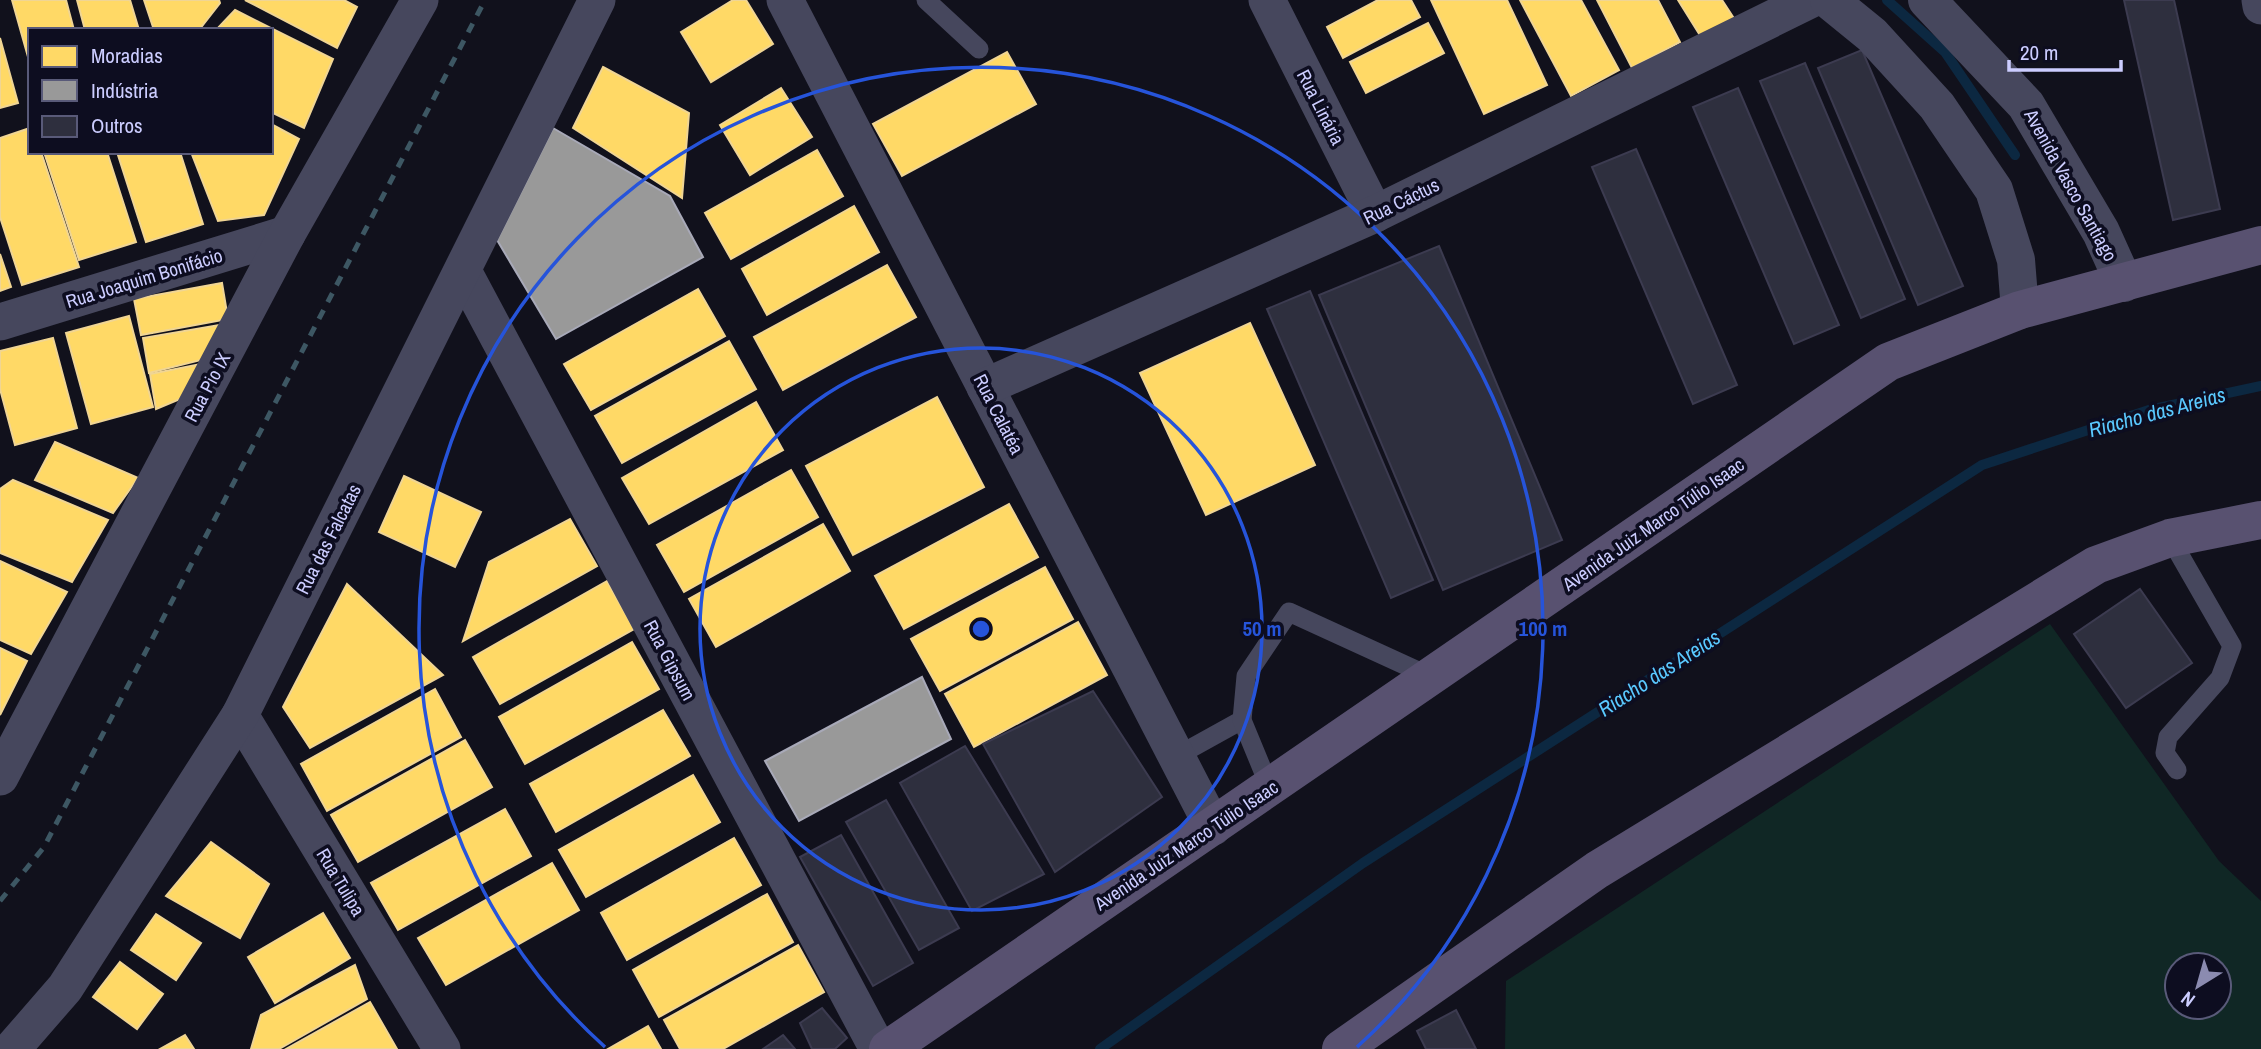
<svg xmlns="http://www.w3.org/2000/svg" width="2261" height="1049" font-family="'Archivo Narrow',sans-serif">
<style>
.green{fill:#102725;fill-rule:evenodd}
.homes{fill:#ffd966;stroke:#f0d594;stroke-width:2}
.industry{fill:#999;stroke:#a8a9b8;stroke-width:2}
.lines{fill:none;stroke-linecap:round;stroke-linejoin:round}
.stream{stroke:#0c2841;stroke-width:10}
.building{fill:#2e2f3e;stroke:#3c3b50;stroke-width:2}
.service{stroke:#46475d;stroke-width:19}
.minor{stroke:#46475d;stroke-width:37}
.tertiary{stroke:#46475d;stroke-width:38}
.primary{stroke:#585170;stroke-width:38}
.rail{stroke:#3d5763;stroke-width:5;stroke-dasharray:10 9;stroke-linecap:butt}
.ring{fill:none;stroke:#2654da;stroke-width:3.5}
.labels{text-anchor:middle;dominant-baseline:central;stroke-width:7;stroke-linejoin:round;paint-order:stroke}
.street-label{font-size:19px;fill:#cccdff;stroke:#0d0d20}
.water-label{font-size:21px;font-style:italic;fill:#5ac9ff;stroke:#0d0d20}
.centre{fill:#2654da;stroke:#0d0d20;stroke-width:3.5}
.ring-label{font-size:21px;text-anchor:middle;font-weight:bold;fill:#2654da;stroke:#0d0d20;stroke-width:7;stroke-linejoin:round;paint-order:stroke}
</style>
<rect width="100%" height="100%" fill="#11111c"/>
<path class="green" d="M2050 624 2219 861 2261 901V1049H1505L1506 981ZM2177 965H2219V1007H2177Z"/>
<g class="homes">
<path d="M12 0H66L74 30H30V64Z"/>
<path d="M77 0H130L139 30H85Z"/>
<path d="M144 0H219L220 3 199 30H154Z"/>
<path d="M245 0H344L357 7 337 48Z"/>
<path d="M733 0H746L773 44 711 82 681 32Z"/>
<path d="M1378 0H1411L1420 17 1343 58 1327 27Z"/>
<path d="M1431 0H1507L1547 85 1484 114Z"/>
<path d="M1520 0H1581L1619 70 1571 96Z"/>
<path d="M1597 0H1658L1680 42 1632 68Z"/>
<path d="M1678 0H1722L1735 20 1703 40Z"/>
<path d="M235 10 333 59 304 128 271 112V30H216Z"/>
<path d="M1428 23 1444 53 1366 93 1350 62Z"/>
<path d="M0 38 18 103 0 108Z"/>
<path d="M1007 52 1036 104 902 176 873 124Z"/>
<path d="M603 67 689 113 682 198 573 128Z"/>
<path d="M781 88 812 137 750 175 720 125Z"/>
<path d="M271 124 299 139 264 215 218 221 191 152H271Z"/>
<path d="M30 128V152H41L79 267 22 285 0 217V138Z"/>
<path d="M817 150 843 196 731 259 705 213Z"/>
<path d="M44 152H107L136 242 79 260Z"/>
<path d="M117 152H180L203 224 146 242Z"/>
<path d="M854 206 879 252 767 315 742 269Z"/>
<path d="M0 254 11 287 0 291Z"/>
<path d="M887 265 916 317 783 390 754 337Z"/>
<path d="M222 283 228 319 141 335 134 299Z"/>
<path d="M698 289 725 336 591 410 564 364Z"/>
<path d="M129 316 153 407 91 424 66 333Z"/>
<path d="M1250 323 1315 465 1206 515 1140 373Z"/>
<path d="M225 324 209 358 149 373 143 338Z"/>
<path d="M53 338 77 428 15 445 0 389V351Z"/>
<path d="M729 341 756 389 622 463 595 416Z"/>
<path d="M211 362 185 397 156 409 150 374Z"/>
<path d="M937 397 984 487 853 555 806 466Z"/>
<path d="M756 402 783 450 649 524 622 478Z"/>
<path d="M55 442 138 478 113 513 35 480Z"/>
<path d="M791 470 818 517 684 592 657 545Z"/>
<path d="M404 476 481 512 455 567 379 532Z"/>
<path d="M13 480 108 520 72 582 0 553V489Z"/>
<path d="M1009 504 1038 557 904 629 875 576Z"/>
<path d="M570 519 597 566 463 641 489 562Z"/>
<path d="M823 524 850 571 716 647 689 599Z"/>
<path d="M0 561 67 592 31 654 0 640Z"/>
<path d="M1045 567 1073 619 940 691 911 639Z"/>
<path d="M607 581 634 629 500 704 473 657Z"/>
<path d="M347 584 443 675 310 748 283 707Z"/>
<path d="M1078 622 1107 675 974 747 945 694Z"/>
<path d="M632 642 659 689 525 764 499 717Z"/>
<path d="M0 648 27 661 0 715Z"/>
<path d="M435 689 461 737 327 811 301 764Z"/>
<path d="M663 710 690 756 556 832 530 784Z"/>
<path d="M465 740 492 787 358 862 331 815Z"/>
<path d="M693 775 720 822 586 897 559 850Z"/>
<path d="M505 809 531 856 398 930 371 883Z"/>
<path d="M734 838 761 885 627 960 601 913Z"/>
<path d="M211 842 269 884 240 938 166 896Z"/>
<path d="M552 863 579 910 446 985 418 938Z"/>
<path d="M767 894 793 942 659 1017 633 970Z"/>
<path d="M323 913 350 958 275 1003 248 957Z"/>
<path d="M156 914 201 943 176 980 131 950Z"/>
<path d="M798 945 824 992 723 1049H680L664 1020Z"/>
<path d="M120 962 163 994 137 1029 93 997Z"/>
<path d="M355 965 367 999 279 1049H251L261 1015Z"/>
<path d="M370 1002 397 1049H286Z"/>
<path d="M648 1026 661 1049H608Z"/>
<path d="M185 1035 194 1049H160Z"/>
</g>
<g class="industry">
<path d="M553 128 670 196 703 257 556 339 497 240Z"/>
<path d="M922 677 951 739 799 821 765 761Z"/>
</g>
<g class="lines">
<g class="stream">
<path d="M1887 0 1945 52 2015 155"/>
<path d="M1100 1049 1363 863 1982 465 2149 410 2261 386"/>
</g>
</g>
<g class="building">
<path d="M2124 0H2174L2220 209 2173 220Z"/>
<path d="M1862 50 1963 286 1918 305 1818 68Z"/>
<path d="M1805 63 1905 299 1861 318 1760 81Z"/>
<path d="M1738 88 1839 325 1794 344 1693 107Z"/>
<path d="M1636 149 1737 385 1693 404 1592 167Z"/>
<path d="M1439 246 1562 540 1443 590 1319 295Z"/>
<path d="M1310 291 1433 580 1391 598 1267 309Z"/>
<path d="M2140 589 2192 663 2126 708 2074 634Z"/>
<path d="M1093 691 1162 797 1055 872 983 744Z"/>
<path d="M965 746 1044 874 972 911 900 783Z"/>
<path d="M886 800 959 928 919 950 846 822Z"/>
<path d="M841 835 913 963 873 986 800 857Z"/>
<path d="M822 1008 847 1038 835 1049H812L800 1023Z"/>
<path d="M1456 1010 1476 1049H1426L1417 1031Z"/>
<path d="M783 1035 795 1049H763Z"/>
</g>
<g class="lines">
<g class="service">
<path d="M926 0 979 49"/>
<path d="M2170 538 2232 646 2220 678 2168 737 2165 753 2177 770"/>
<path d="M1177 756 1242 720"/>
<path d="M1270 788 1242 720 1246 676 1289 612 1431 677"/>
</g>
<g class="minor">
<path d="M785 0 1213 827"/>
<path d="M1267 0 1375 214"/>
<path d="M2260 0 2261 6"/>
<path d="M463 271 878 1049"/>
<path d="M0 322 287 234"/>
<path d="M985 387 1375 214 1810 0"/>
<path d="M240 715 442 1049"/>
<path d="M0 777 287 234 420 0"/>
<path d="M12 1049 65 988 240 715 597 0"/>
</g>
<g class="tertiary">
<path d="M1829 0 1872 35 1937 106 1994 190 2016 260 2020 310"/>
<path d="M1927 0 2026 105 2101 232 2124 283"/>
</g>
<g class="primary">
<path d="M888 1049 1888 362 2020 310 2261 245"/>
<path d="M1341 1049 1597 870 2096 565 2170 538 2261 520"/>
</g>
<path class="rail" d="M0 901 44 847 485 0"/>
</g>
<g class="ring">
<circle cx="981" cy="629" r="281"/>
<path d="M605 1047A562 562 0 1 1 1357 1047"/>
</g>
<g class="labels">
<g class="street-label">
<text transform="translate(1321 107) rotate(63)">Rua Linária</text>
<text transform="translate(2071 185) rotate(61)">Avenida Vasco Santiago</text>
<text transform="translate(1401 201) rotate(-26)">Rua Cáctus</text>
<text transform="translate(144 278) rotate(-17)">Rua Joaquim Bonifácio</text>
<text transform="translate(207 387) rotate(-62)">Rua Pio IX</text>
<text transform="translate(999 414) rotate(63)">Rua Calatéa</text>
<text transform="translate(1653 524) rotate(-35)">Avenida Juiz Marco Túlio Isaac</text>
<text transform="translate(328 539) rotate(-63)">Rua das Falcatas</text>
<text transform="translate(670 660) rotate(62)">Rua Gipsum</text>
<text transform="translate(1186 845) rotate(-34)">Avenida Juiz Marco Túlio Isaac</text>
<text transform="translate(341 882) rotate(59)">Rua Tulipa</text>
</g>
<g class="water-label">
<text transform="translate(2157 412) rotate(-15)">Riacho das Areias</text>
<text transform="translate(1659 673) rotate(-33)">Riacho das Areias</text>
</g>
</g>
<circle cx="981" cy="629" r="10" class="centre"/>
<g class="ring-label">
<text x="1262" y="636">50 m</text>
<text x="1543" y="636">100 m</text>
</g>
<rect x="28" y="28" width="245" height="126" fill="#0d0d20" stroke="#595a79" stroke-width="2"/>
<rect x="42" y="46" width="35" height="21" fill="#ffd966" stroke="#595a79" stroke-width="2"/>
<text x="91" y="63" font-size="21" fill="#cccdff">Moradias</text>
<rect x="42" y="80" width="35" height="21" fill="#999999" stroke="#595a79" stroke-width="2"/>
<text x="91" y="98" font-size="21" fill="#cccdff">Indústria</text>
<rect x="42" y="116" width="35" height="21" fill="#2e2f3e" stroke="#595a79" stroke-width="2"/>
<text x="91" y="133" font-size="21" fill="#cccdff">Outros</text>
<g transform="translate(2198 986) rotate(217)"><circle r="33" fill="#0d0d20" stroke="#595a79" stroke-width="2"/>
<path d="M0-5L12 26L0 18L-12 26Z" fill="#8b8bb0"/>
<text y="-10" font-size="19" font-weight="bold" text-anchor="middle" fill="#cccdff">N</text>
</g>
<path d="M2009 60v10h112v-10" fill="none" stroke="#cccdff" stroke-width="3.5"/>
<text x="2020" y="60" font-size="21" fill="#cccdff" stroke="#0d0d20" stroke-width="5" paint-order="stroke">20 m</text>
</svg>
